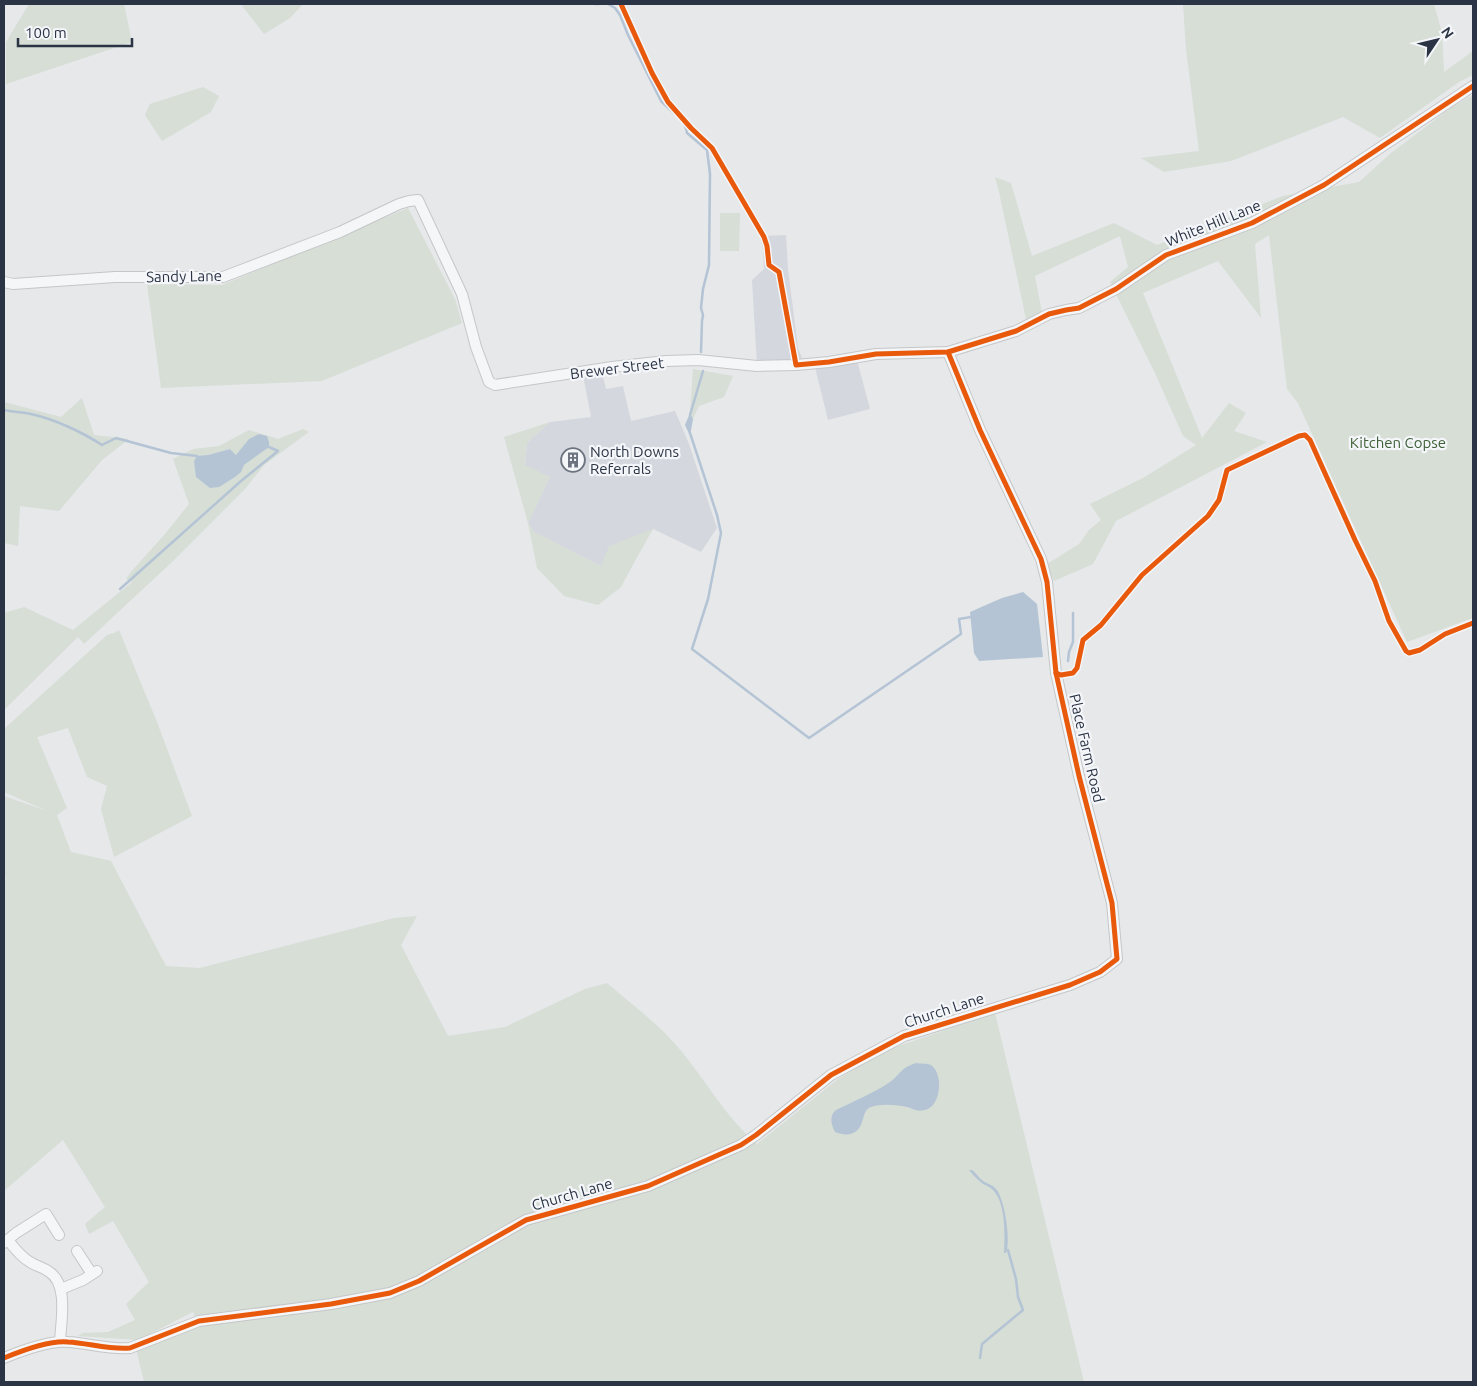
<svg xmlns="http://www.w3.org/2000/svg" width="1477" height="1386" font-family="Ubuntu,sans-serif">
<style>
.built{fill:#d4d7dd}
.green{fill:#d6ded6;fill-rule:evenodd}
.water{fill:#b4c4d5}
.lines{fill:none;stroke-linecap:round;stroke-linejoin:round}
.stream{stroke:#b4c4d5;stroke-width:2.5}
.minor-casing{stroke:#c4c6c8;stroke-width:12}
.minor{stroke:#f5f6f7;stroke-width:10}
.cycleway-casing{stroke:#f4f6f9;stroke-width:8}
.cycleway{stroke:#e8590c;stroke-width:5}
.labels{text-anchor:middle;dominant-baseline:central;stroke-width:4.5;stroke-linejoin:round;paint-order:stroke}
.street-label{font-size:15px;fill:#2b3445;stroke:#f4f6f9}
.park-label{font-size:15px;fill:#3f6138;stroke:#f4f6f9}
.poi-label{font-size:15px;fill:#2b3445;stroke:#f4f6f9;text-anchor:start}
</style>
<rect width="100%" height="100%" fill="#e6e8ea"/>
<g class="built">
<path d="M786 235 788 269 798 348 802 358 795 361 757 366 752 280 764 269 763 250 760 236Z"/>
<path d="M857 360 870 409 828 420 815 367Z"/>
<path d="M602 372 606 389 623 386 631 421 675 411 689 444 717 528 701 552 653 529 601 566 534 532 528 523 550 477 525 466 527 443 550 422 591 417 583 375Z"/>
</g>
<g class="green">
<path d="M29 4H124L132 42 6 84V42Z"/>
<path d="M242 4H303L290 18 264 34 243 7Z"/>
<path d="M1183 4H1434L1442 33 1444 72 1473 51V75L1459 82 1380 138 1343 117 1231 161 1164 172 1141 158 1199 151 1186 49Z"/>
<path d="M203 87 219 96 211 112 162 141 145 115 150 104Z"/>
<path d="M1473 95V618L1407 642 1298 403 1287 389 1269 235 1255 244 1261 318 1218 261 1143 293 1202 438 1229 403 1246 413 1234 431 1267 442 1116 521 1093 564 1054 581 1047 564 1079 544 1089 530 1101 520 1090 504 1143 478 1196 445 1183 436 1155 373 1110 282 1128 267 1120 236 1035 276 1042 313 1026 319 999 192 995 177 1011 183 1032 256 1114 223 1157 245 1283 196 1359 182 1391 153 1452 107Z"/>
<path d="M408 208 455 299 462 323 322 381 161 388 147 284 222 285Z"/>
<path d="M720 213H740L739 251H720Z"/>
<path d="M693 369 733 376 724 397 699 406 693 419 690 413Z"/>
<path d="M82 398 94 435 129 439 102 460 59 511 20 506 18 546 4 543V402L61 417Z"/>
<path d="M550 422 527 443 525 465 550 477 528 523 534 532 601 566 609 546 653 529 636 559 621 587 598 605 564 596 537 568 528 523 504 437Z"/>
<path d="M303 429 309 432 264 465 245 489 172 562 84 644 78 637 4 710V613L24 607 73 630 132 582 126 579 130 573 165 534 189 504 173 459 193 449 219 446 249 430 278 439ZM269 447 243 465V467L204 456 230 449 236 455Z"/>
<path d="M119 630 157 722 192 816 114 857 101 809 107 786 87 777 68 728 37 737 67 808 57 815 71 852 111 861 166 966 200 968 394 918 417 916 401 945 448 1036 505 1027 585 989 607 983C630 1003 656 1022 676 1045 704 1077 725 1117 757 1144L838 1079 884 1051 995 1013 1084 1382H144L136 1349 195 1317 193 1312 138 1340 78 1336 83 1333 108 1332 135 1320 126 1304 149 1282 113 1221 89 1234 85 1224 105 1207 63 1140 4 1191V878L7 880 4 875V796L47 811 4 792V729L107 635 114 633Z"/>
</g>
<g class="water">
<path d="M690 413 693 419 690 436 685 425Z"/>
<path d="M259 434 267 436 269 442V447L244 465 241 472 235 477 219 487 210 488 196 477 194 461 197 456 208 455 230 449 236 455 249 439Z"/>
<path d="M1023 592 1037 604 1043 657 979 661 974 653 970 612 1002 598Z"/>
<path d="M916 1063C921 1064 927 1063 931 1065 944 1074 941 1107 925 1110 917 1112 914 1109 907 1107 897 1105 878 1103 869 1108 864 1111 864 1117 862 1122 858 1135 847 1137 835 1132 831 1124 829 1116 836 1110 854 1101 874 1093 890 1082 901 1074 900 1068 916 1063Z"/>
<path d="M969 1170H972C976 1173 979 1178 983 1181 988 1184 993 1185 996 1189 1005 1199 1011 1242 1006 1253H1004C1005 1236 1006 1203 993 1190 990 1187 987 1186 983 1184 978 1180 973 1175 969 1170Z"/>
</g>
<g class="lines">
<g class="stream">
<path d="M595 4H599"/>
<path d="M608 4 615 8 620 15 628 35 661 101C670 111 685 118 687 133L707 150 710 174 709 265 703 289 701 308 703 315 702 321 701 352"/>
<path d="M4 410C13 412 22 412 31 414 54 419 82 432 102 445L116 438 171 453 197 456"/>
<path d="M690 415 703 371"/>
<path d="M690 433 717 515 721 533 708 599 692 649 809 738 961 634 959 619 971 617"/>
<path d="M120 589 241 481 278 451 269 447"/>
<path d="M1068 661 1069 652 1073 642V613"/>
<path d="M980 1358 982 1344 1023 1310 1018 1297 1016 1279 1008 1250"/>
</g>
<g class="minor-casing">
<g id="minor">
<path d="M4 282 13 284 115 277H223L340 232 399 204 409 201 418 200 462 294 476 347 489 382 495 385 612 367 666 361 698 360 757 366 796 365 829 362 876 354 948 352 1016 331 1049 314 1066 310 1079 308 1116 289 1166 255 1252 223 1324 185 1473 86"/>
<path d="M8 1240C14 1248 21 1257 30 1262 36 1266 42 1267 48 1271 69 1283 61 1321 60 1341"/>
<path d="M4 1243 16 1233 46 1214 59 1235"/>
<path d="M77 1251 92 1274"/>
<path d="M61 1289 83 1280 97 1271"/>
<path d="M4 1358C21 1351 49 1340 68 1342 88 1343 110 1350 130 1348L199 1321 331 1304 390 1293 419 1281 526 1220 648 1186 741 1145 756 1135 831 1075 904 1036 1070 985 1100 972 1117 959 1112 903 1079 776 1056 673 1047 582 1041 559 980 430 948 352"/>
</g>
</g>
<use href="#minor" class="minor"/>
<g class="cycleway-casing">
<g id="cycleway">
<path d="M621 4 652 73 668 102 691 128 712 148 764 237 767 246 769 265 779 272 796 365 829 362 876 354 948 352 1016 331 1049 314 1066 310 1079 308 1116 289 1166 255 1252 223 1324 185 1473 86"/>
<path d="M1056 673 1061 675 1073 673 1077 668 1083 640 1101 625 1142 575 1208 516 1219 500 1227 470 1299 436 1305 435 1310 440 1355 540 1375 581 1389 621 1406 651 1409 653 1420 650 1445 634 1473 623"/>
<path d="M4 1358C21 1351 49 1340 68 1342 88 1343 110 1350 130 1348L199 1321 331 1304 390 1293 419 1281 526 1220 648 1186 741 1145 756 1135 831 1075 904 1036 1070 985 1100 972 1117 959 1112 903 1079 776 1056 673 1047 582 1041 559 980 430 948 352"/>
</g>
</g>
<use href="#cycleway" class="cycleway"/>
</g>
<defs>
<g id="building-ring" transform="scale(1.25)"><circle r="9.5" fill="#f4f6f9" stroke="#6c737f" stroke-width="1.5"/><path d="M-4-6H4V6H1V3H-1V6H-4ZM-2.5-4.3h1.7v1.8h-1.7ZM.8-4.3h1.7v1.8H.8ZM-2.5-1h1.7V.8h-1.7ZM.8-1h1.7V.8H.8Z" fill="#6c737f"/></g>
</defs>
<g fill-rule="evenodd">
<use href="#building-ring" x="573" y="460"/>
</g>
<g class="labels">
<g class="street-label">
<text transform="translate(1213 223) rotate(-22)">White Hill Lane</text>
<text transform="translate(184 276) rotate(-1)">Sandy Lane</text>
<text transform="translate(617 368) rotate(-7)">Brewer Street</text>
<text transform="translate(1087 748) rotate(77)">Place Farm Road</text>
<text transform="translate(944 1010) rotate(-18)">Church Lane</text>
<text transform="translate(572 1194) rotate(-16)">Church Lane</text>
</g>
<g class="park-label">
<text x="1398" y="442">Kitchen Copse</text>
</g>
<g class="poi-label">
<text x="590" y="451">North Downs<tspan x="590" dy="17">Referrals</tspan></text>
</g>
</g>
<rect width="1477" height="1386" fill="none" stroke="#2b3445" stroke-width="10"/>
<g transform="translate(1437 40) rotate(55)" stroke="#f4f6f9" stroke-width="4" paint-order="stroke">
<path d="M0-4L9 19L0 12L-9 19Z" fill="#2b3445"/>
<text y="-8" font-size="14" font-weight="bold" text-anchor="middle" fill="#2b3445">N</text>
</g>
<path d="M18 38v8h114v-8" fill="none" stroke="#2b3445" stroke-width="2.5"/>
<text x="25" y="38" font-size="15" fill="#2b3445" stroke="#f4f6f9" stroke-width="4" paint-order="stroke">100 m</text>
</svg>
